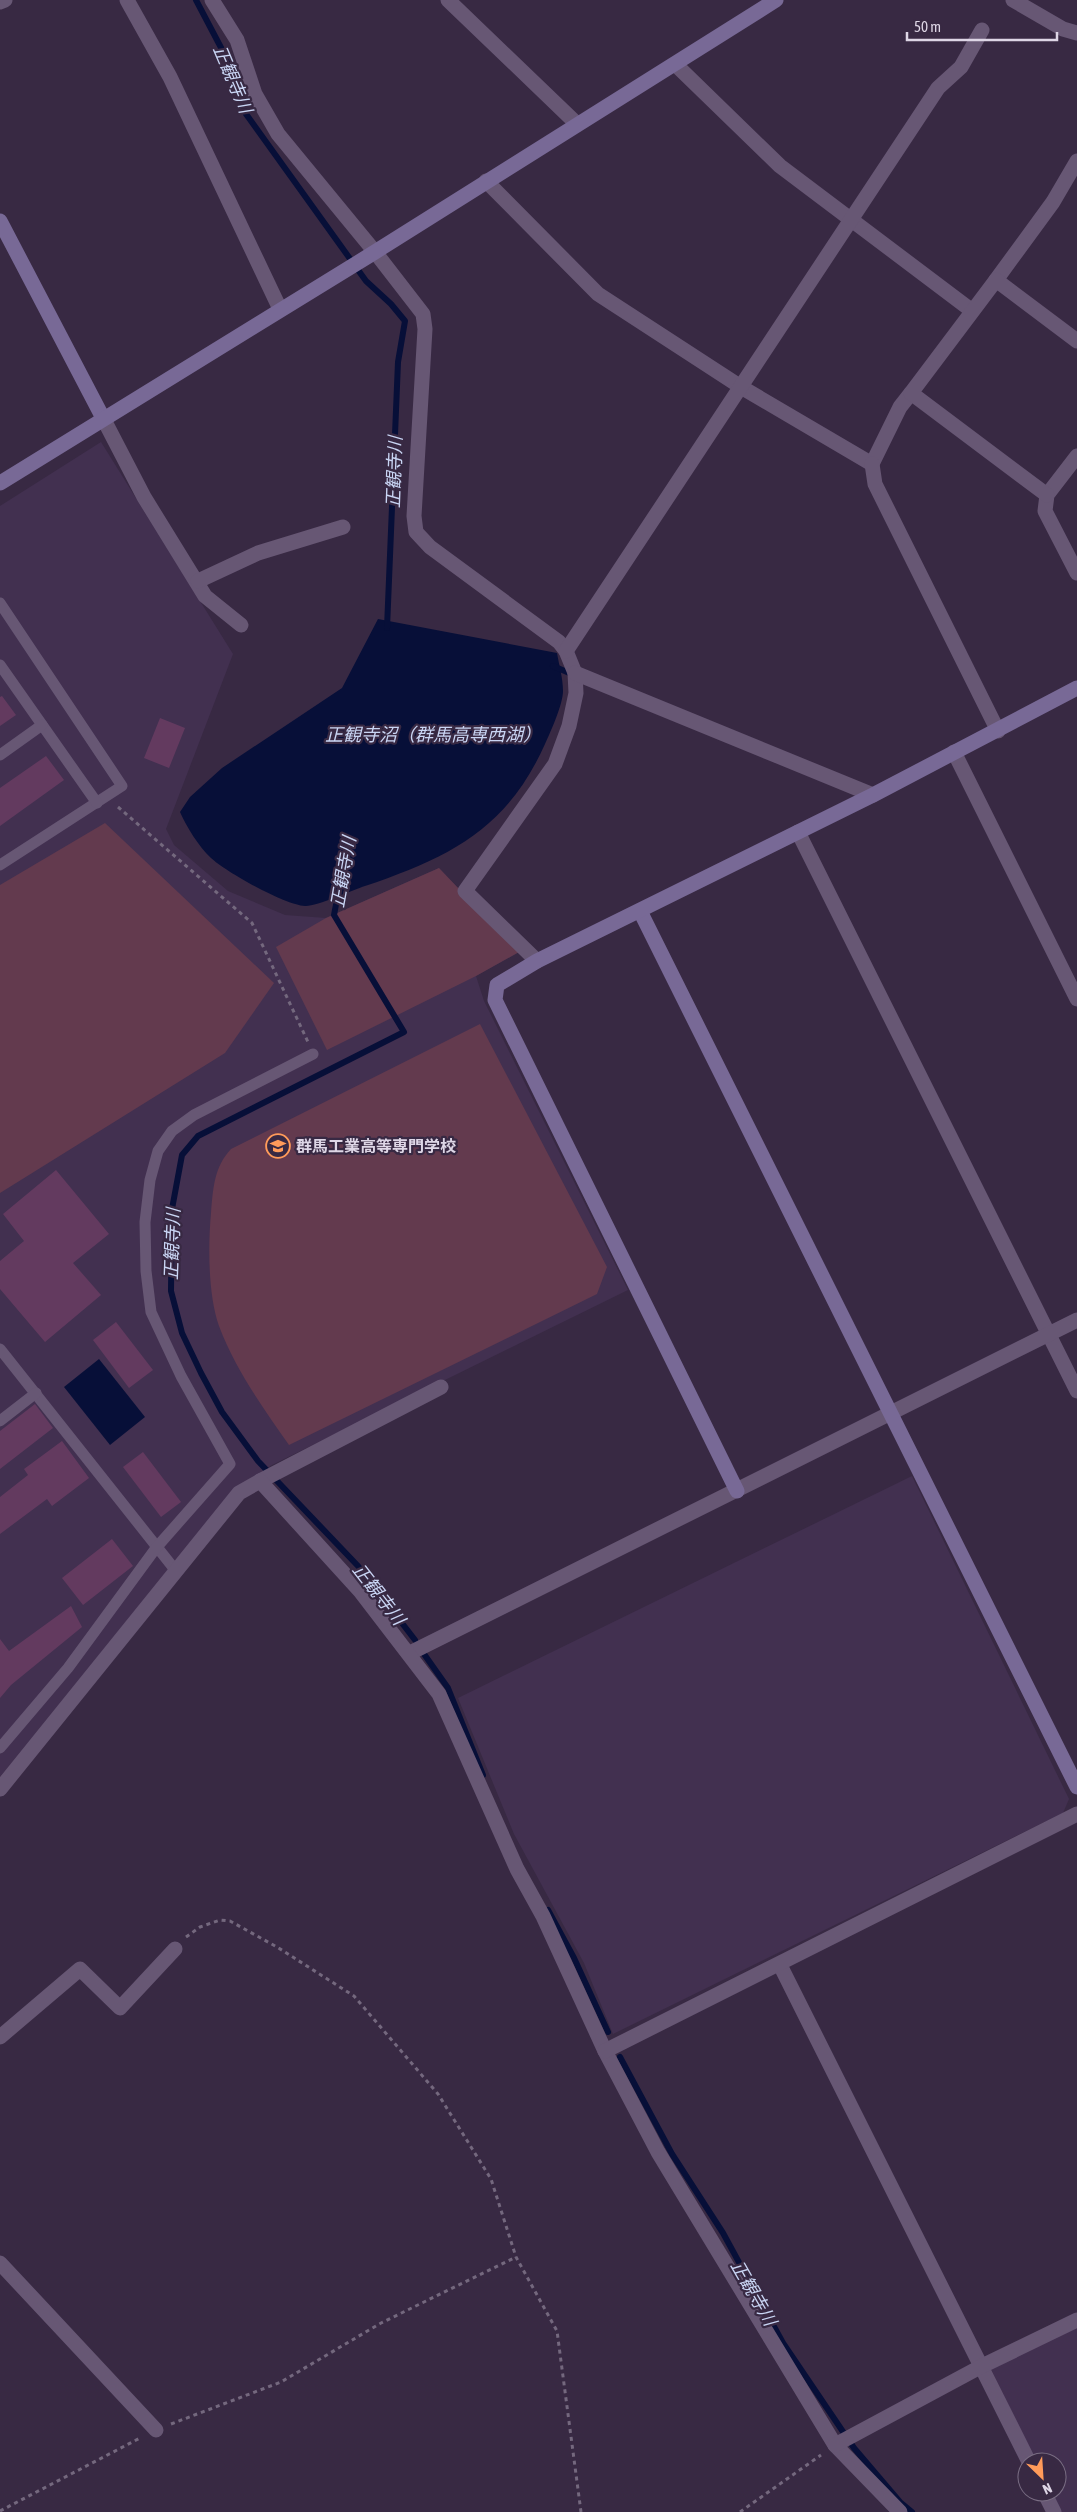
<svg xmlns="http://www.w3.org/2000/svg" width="1077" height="2512" font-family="'Asap Condensed','Noto Sans JP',sans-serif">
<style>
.built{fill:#423050}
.green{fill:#633a4e}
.water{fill:#070f38}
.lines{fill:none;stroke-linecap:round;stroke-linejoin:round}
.stream{stroke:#070f38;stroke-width:6}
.building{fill:#633a5f}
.path{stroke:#74687e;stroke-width:3;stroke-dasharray:4 4;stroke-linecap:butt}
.lane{stroke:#675774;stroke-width:11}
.street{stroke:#675774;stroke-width:15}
.secondary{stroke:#786996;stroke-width:15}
.labels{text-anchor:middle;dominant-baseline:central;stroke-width:4.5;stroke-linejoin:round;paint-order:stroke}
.poi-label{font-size:16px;font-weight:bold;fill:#ded6e6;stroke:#382943;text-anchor:start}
.water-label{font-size:18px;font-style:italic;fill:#c9d5f4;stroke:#382943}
</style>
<rect width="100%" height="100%" fill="#382943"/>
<g class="built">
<path d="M101 442 233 654 166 829 174 845 228 891 285 915 326 918 439 868 519 952 476 976 484 1001 628 1290 272 1465 234 1489 0 1777V506Z"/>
<path d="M912 1476 1069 1799 1063 1813 613 2034 584 1963 514 1834 458 1698Z"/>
<path d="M1077 2325V2512H1061L1051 2492H1057V2462H1036L990 2367Z"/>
</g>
<g class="green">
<path d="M105 823 274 983 225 1053 0 1193V885Z"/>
<path d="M439 868 519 952 476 976 327 1050 276 947 326 918Z"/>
<path d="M480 1024 607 1267 597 1294 289 1445C263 1408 235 1369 219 1326 208 1295 208 1246 211 1213 213 1189 214 1167 231 1149Z"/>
</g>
<g class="water">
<path d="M378 619 557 653C559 665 563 678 563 691 563 704 551 731 545 744 507 829 450 857 365 886 353 890 315 907 305 906 285 905 226 872 211 858 199 847 186 826 180 812L190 797 222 768 342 688Z"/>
<path d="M99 1359 145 1417 110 1445 64 1387Z"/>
</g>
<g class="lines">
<g class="stream">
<path d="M196 0 227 59 246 114 366 281 391 304 405 321 398 362 387 628"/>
<path d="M553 666 574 675"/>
<path d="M339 889 334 915 404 1032 198 1136 182 1155 172 1209 171 1291 182 1333 201 1373 222 1412 258 1461 358 1566 415 1640"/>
<path d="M424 1654 448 1688 483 1775"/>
<path d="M548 1910 574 1958 608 2032"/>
<path d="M620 2057 672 2154 723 2233 783 2343 854 2448 900 2502 912 2512"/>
</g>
</g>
<g class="building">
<path d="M2 696 16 715 0 726V697Z"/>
<path d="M160 718 185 728 169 768 144 758Z"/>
<path d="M46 756 64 780 0 826V788Z"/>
<path d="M56 1170 109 1234 73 1263 101 1295 45 1342 0 1289V1261L24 1241 3 1214Z"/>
<path d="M116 1322 153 1370 129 1388 93 1340Z"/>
<path d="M35 1404 53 1428 0 1469V1431Z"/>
<path d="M62 1441 89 1478 52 1506 47 1499 0 1534V1497L28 1475 24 1469Z"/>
<path d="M143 1452 181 1502 161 1517 123 1467Z"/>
<path d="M112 1539 133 1566 83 1605 62 1578Z"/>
<path d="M71 1606 82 1627 11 1685 0 1698V1639L9 1651Z"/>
</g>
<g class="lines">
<g class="path">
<path d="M118 807 252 923 308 1042"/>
<path d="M186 1937 200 1927 220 1920 230 1921 277 1947 354 1996 438 2094 491 2179 516 2257 557 2331 581 2512"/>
<path d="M171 2424 281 2382 381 2323 516 2257"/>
<path d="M0 2511 140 2438"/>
<path d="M740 2512 821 2455"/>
</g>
<g class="lane">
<path d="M0 603 122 786 0 865"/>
<path d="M0 665 97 803"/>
<path d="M0 755 42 725"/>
<path d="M0 1349 176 1571"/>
<path d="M0 1421 36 1393"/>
<path d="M0 1748 68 1668 156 1548 230 1464 181 1376 151 1312 146 1271 145 1222 150 1180 158 1151 172 1131 194 1115 313 1054"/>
</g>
<g class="street">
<path d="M127 0 170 77 280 309"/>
<path d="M212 0 237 40 255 94 278 134 375 252 423 314 425 329 414 516 416 532 430 547 559 642 566 651 575 673 576 693 569 726 555 764 465 891 537 961"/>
<path d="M448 0 577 124"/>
<path d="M1013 0 1063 29 1077 33"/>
<path d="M0 2 5 0"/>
<path d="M675 64 780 166 971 310"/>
<path d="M486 181 598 294 741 387 872 464 900 407 911 393"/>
<path d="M996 280 1053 202 1077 161"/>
<path d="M103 418 144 497 205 596 241 625"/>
<path d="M1077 456 1047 495 1045 511 1077 573"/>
<path d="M872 464 875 484 998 731"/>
<path d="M1047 495 911 393 996 280 1077 341"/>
<path d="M198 581 258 553 343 527"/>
<path d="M566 651 938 88 961 67 982 30"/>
<path d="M575 673 873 795"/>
<path d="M954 752 1077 999"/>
<path d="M798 832 1077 1391"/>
<path d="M260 1481 441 1387"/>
<path d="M410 1653 1077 1320"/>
<path d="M0 1789 239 1493 260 1481 360 1591 439 1694 517 1869 543 1916 605 2051 658 2152 835 2445 900 2512"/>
<path d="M780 1965 1029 2462"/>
<path d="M0 2037 80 1969 120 2008 175 1949"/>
<path d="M605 2051 1077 1814"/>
<path d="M0 2263 156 2430"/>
<path d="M835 2445 982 2366 1077 2320"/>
<path d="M1044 2492 1054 2512"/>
</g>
<g class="secondary">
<path d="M0 221 103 418"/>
<path d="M0 483 375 252 776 0"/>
<path d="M640 911 1077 1787"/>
<path d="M737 1491 495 1000 497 985 537 961 873 795 1077 688"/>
</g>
</g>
<defs>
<g id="university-ring" transform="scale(1.25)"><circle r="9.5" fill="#382943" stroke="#ff9b5a" stroke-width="1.5"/><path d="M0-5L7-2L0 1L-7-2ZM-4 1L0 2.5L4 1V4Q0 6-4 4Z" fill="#ff9b5a"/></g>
</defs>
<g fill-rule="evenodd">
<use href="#university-ring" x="278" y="1146"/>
</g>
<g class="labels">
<g class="poi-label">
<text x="296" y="1146">群馬工業高等専門学校</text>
</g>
<g class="water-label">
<text transform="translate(233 79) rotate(67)">正観寺川</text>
<text transform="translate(394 472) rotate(-88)">正観寺川</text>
<text x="433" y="734">正観寺沼（群馬高専西湖）</text>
<text transform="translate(343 872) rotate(-80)">正観寺川</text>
<text transform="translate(172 1244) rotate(-88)">正観寺川</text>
<text transform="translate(379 1594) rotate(52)">正観寺川</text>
<text transform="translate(754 2293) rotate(60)">正観寺川</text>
</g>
</g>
<g transform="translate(1042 2477) rotate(155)"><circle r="24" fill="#382943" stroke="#7a6e84"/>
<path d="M0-4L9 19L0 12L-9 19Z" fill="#ff9b5a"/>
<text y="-8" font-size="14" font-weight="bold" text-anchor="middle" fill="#ded6e6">N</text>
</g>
<path d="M907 32v8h150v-8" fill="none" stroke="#ded6e6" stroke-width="2.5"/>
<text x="914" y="32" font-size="15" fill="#ded6e6" stroke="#382943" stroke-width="4" paint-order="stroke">50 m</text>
</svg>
